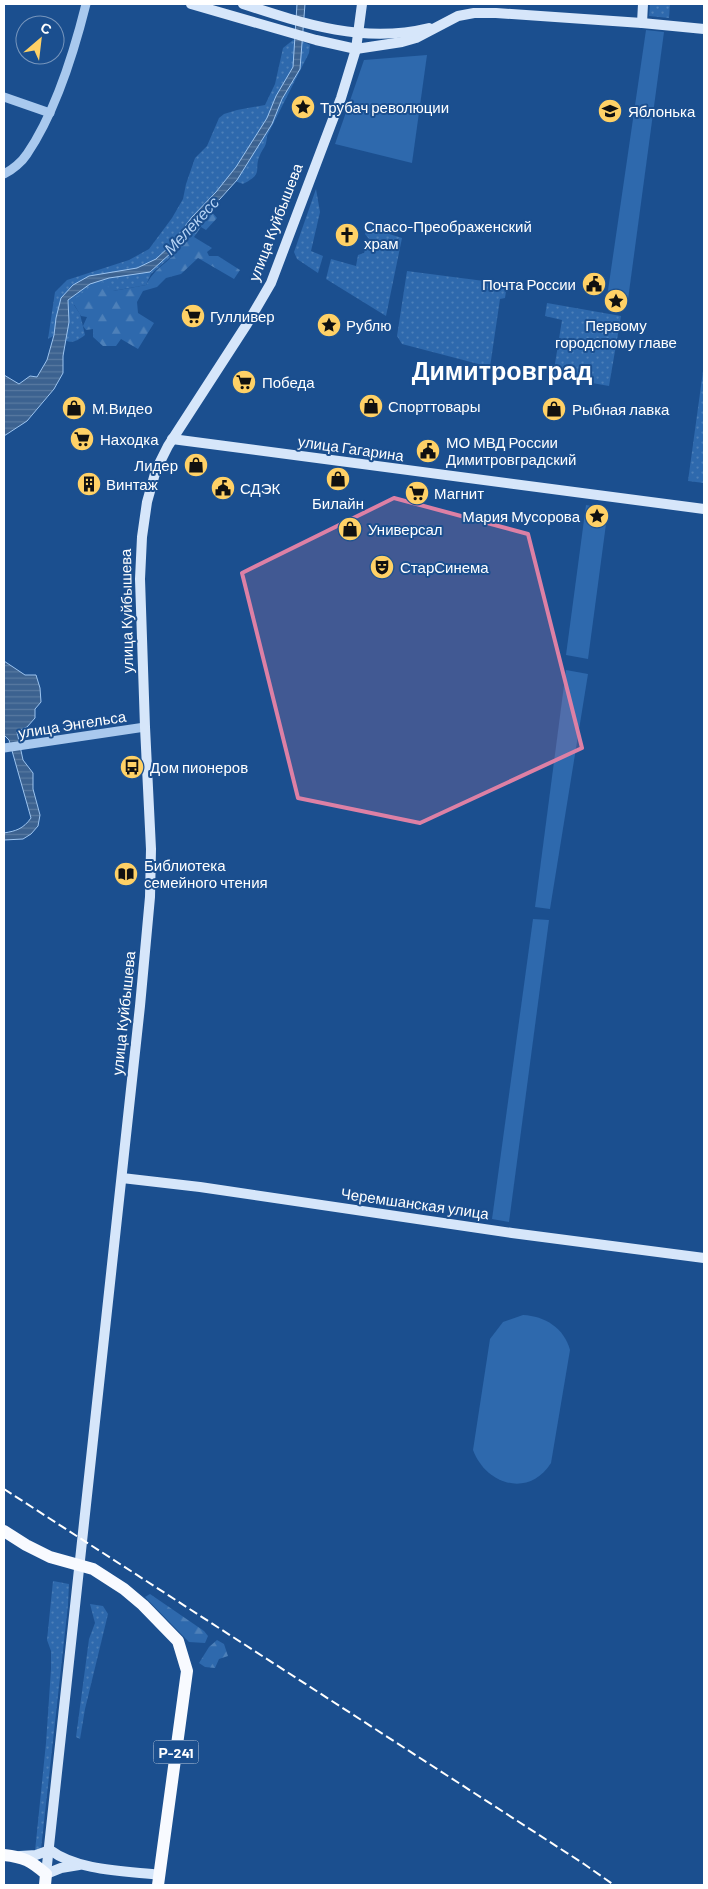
<svg xmlns="http://www.w3.org/2000/svg" width="708" height="1889" font-family="Barlow,sans-serif">
<style>
.grass{fill:url(#grass-dots)}
.forest{fill:url(#forest-firs)}
.park{fill:#2e69ad}
.water{fill:url(#water-rules);stroke:#9cc4f0}
.lines{fill:none;stroke-linecap:round;stroke-linejoin:round}
.tertiary{stroke:#a9c9ee;stroke-width:9}
.secondary{stroke:#d6e6fa;stroke-width:10}
.trunk{stroke:#f8faff;stroke-width:12}
.rail{stroke:#fff;stroke-width:2;stroke-dasharray:9 4;stroke-linecap:butt}
.marked{fill:#dd80a5;fill-opacity:0.2;stroke:#dd80a5;stroke-width:4;stroke-linejoin:round}
.labels{text-anchor:middle;dominant-baseline:central;stroke-width:4;stroke-linejoin:round;paint-order:stroke}
.shield{fill:#1b4f8f;stroke:#bbcadd;stroke-width:1}
.shield-label{font-size:14px;font-weight:bold;fill:#fff}
.poi-label{font-size:15px;fill:#fff;stroke:#1b4f8f;text-anchor:start}
.street-label{font-size:15px;fill:#fff;stroke:#1b4f8f}
.water-label{font-size:16px;font-style:italic;fill:#b5d3f5;stroke:#1b4f8f}
.town-label{font-size:25px;font-weight:bold;fill:#fff;stroke:#1b4f8f}
</style>
<defs>
<pattern id="grass-dots" width="8" height="8" patternUnits="userSpaceOnUse" patternTransform="scale(1.25)"><rect width="8" height="8" fill="#2e69ad"/><path d="M2 2h.1M6 6h.1" fill="none" stroke="#4d80b9" stroke-width="1.8" stroke-linecap="round"/></pattern>
<pattern id="forest-firs" width="22" height="20" patternUnits="userSpaceOnUse" patternTransform="scale(1.25)"><rect width="22" height="20" fill="#2e69ad"/><path d="M5 1l3.5 6h-7zM16 11l3.5 6h-7z" fill="#4d80b9"/></pattern>
<pattern id="water-rules" width="6" height="5" patternUnits="userSpaceOnUse" patternTransform="scale(1.25)"><rect width="6" height="5" fill="#3c6290"/><path d="M0 2.5h6" fill="none" stroke="#597aa1"/></pattern>
</defs>
<rect width="100%" height="100%" fill="#1b4f8f"/>
<g class="grass">
<path d="M650 4H670L669 18 649 16Z"/>
<path d="M293 40 304 42 310 45 309 53 267 136C266 148 264 146 260 155 253 170 265 173 243 184L235 181 222 194 211 211 196 224 174 254 151 274 146 285 113 291 74 305 80 314 85 335C72 345 69 343 55 335L48 339 55 292 67 280 129 260 149 249 172 218 183 199 186 184 195 158 207 146 219 118 224 114 237 110 265 105 275 84 283 48Z"/>
<path d="M316 189 320 212 311 251 323 256 318 273 297 259 294 252Z"/>
<path d="M367 227 402 238 386 316 326 279 331 259 356 266 358 255 364 253 369 239 365 234Z"/>
<path d="M407 271 507 284 505 298 500 299 490 367 402 344 397 336Z"/>
<path d="M547 303 621 316 609 386 553 376 562 320 545 316Z"/>
<path d="M704 364V483L688 481Z"/>
<path d="M53 1581 69 1584 68 1605 41 1849 35 1851 46 1743 51 1669V1651L47 1640Z"/>
<path d="M90 1604 103 1606 108 1614 85 1709 80 1739 76 1737 89 1639 95 1623Z"/>
</g>
<g class="forest">
<path d="M211 211 217 218 206 230 201 227 194 237 212 248 207 252 209 256H218L240 270 234 279 198 258 181 274 166 278 157 287 143 291 137 302 138 313 154 323 138 349 121 339 116 346H103L93 337V329L86 330 83 326 87 317 81 316 72 301 91 286 103 282 113 291 146 285C155 268 164 266 175 253 187 238 196 224 211 211Z"/>
<path d="M150 1594 204 1631 208 1636 205 1643 189 1642 145 1597Z"/>
<path d="M217 1640 224 1644 228 1656 219 1659 215 1668 205 1667 199 1663 209 1647Z"/>
</g>
<g class="park">
<path d="M646 30 664 32 627 307 606 304Z"/>
<path d="M427 55 412 163 335 144 364 60Z"/>
<path d="M586 505 608 509 588 659 566 655Z"/>
<path d="M566 670 588 674 550 909 535 907Z"/>
<path d="M533 919 549 920 509 1222 492 1219Z"/>
<path d="M523 1315C545 1316 564 1328 570 1350L551 1463C529 1498 486 1485 473 1450L490 1339 503 1322Z"/>
</g>
<g class="water">
<path d="M297 4H305L300 69 282 99 272 124 237 180 220 199 190 227 172 252 150 272 109 278 90 284 68 300 69 322 63 356V373L54 389 27 421 4 436V375L19 384 30 376 37 377 47 360 54 335 56 318 61 298 73 285 89 276 137 268 156 259 170 246 192 217 216 192 236 167 267 118 276 96 293 67Z"/>
<path d="M4 661 25 675H36L40 688 41 702 35 709V718L27 727 17 732 23 760 33 773V789L40 815 38 826 31 834 23 839 4 840V833C16 831 23 829 31 818L9 740 4 735Z"/>
</g>
<g class="lines">
<g class="tertiary">
<path d="M4 97 50 113"/>
<path d="M4 174C12 170 22 162 27 154 55 113 74 52 86 4"/>
<path d="M4 748 145 727"/>
</g>
<g class="secondary">
<path d="M191 4 316 40 356 49 402 42 416 38 458 16 474 13H496L642 23 704 29"/>
<path d="M243 4C304 24 364 44 429 28"/>
<path d="M642 23 643 4"/>
<path d="M172 439 704 509"/>
<path d="M122 1178 200 1187 512 1233 704 1258"/>
<path d="M50 1850C78 1871 125 1871 160 1875"/>
<path d="M20 1856 36 1855 50 1850"/>
<path d="M46 1874 140 1006 150 897 151 849 145 727 140 579 142 537 147 502 156 470 168 446 247 324 271 283 341 98 356 49 362 4"/>
<path d="M46 1874 61 1868 79 1865"/>
</g>
<g class="trunk">
<path d="M4 1531 26 1545 50 1557 93 1569 124 1589 143 1605 178 1641 187 1671 158 1885"/>
<path d="M4 1855C24 1857 31 1861 46 1874L45 1885"/>
</g>
<path class="rail" d="M4 1489 584 1864 614 1885"/>
</g>
<path class="marked" d="M394 498 528 534 582 748 420 823 298 798 242 573Z"/>
<defs>
<g id="sight-disc" transform="scale(1.25)"><circle r="9.5" fill="#ffd166" stroke="#1b4f8f"/><path d="M0-6L1.8-2.2L6-1.7L2.9 1.2L3.7 5.4L0 3.3L-3.7 5.4L-2.9 1.2L-6-1.7L-1.8-2.2Z" fill="#111"/></g>
<g id="school-disc" transform="scale(1.25)"><circle r="9.5" fill="#ffd166" stroke="#1b4f8f"/><path d="M0-5L7-2L0 1L-7-2ZM-4 1L0 2.5L4 1V4Q0 6-4 4Z" fill="#111"/></g>
<g id="church-disc" transform="scale(1.25)"><circle r="9.5" fill="#ffd166" stroke="#1b4f8f"/><path d="M-1.2-6h2.4v3.5h3.3v2.4h-3.3V6h-2.4V-.1h-3.3v-2.4h3.3Z" fill="#111"/></g>
<g id="civic-disc" transform="scale(1.25)"><circle r="9.5" fill="#ffd166" stroke="#1b4f8f"/><path d="M-.6-6.5H3V-4.5H.6V-3L4-1V1h2V6H-6V1h2V-1L-.6-3ZM-1.2 2.5V6h2.4V2.5Z" fill="#111"/></g>
<g id="supermarket-disc" transform="scale(1.25)"><circle r="9.5" fill="#ffd166" stroke="#1b4f8f"/><path d="M-6-5.5h2.5l.6 2H6L4.5 2H-2.5L-4.4-4H-6ZM-1.5 3.2a1.3 1.3 0 1 0 .1 0ZM3 3.2a1.3 1.3 0 1 0 .1 0Z" fill="#111"/></g>
<g id="shop-disc" transform="scale(1.25)"><circle r="9.5" fill="#ffd166" stroke="#1b4f8f"/><path d="M-5-2.5h2.3a2.7 3.5 0 0 1 5.4 0H5L5.5 6h-11ZM-1.5-2.5h3a1.5 2.3 0 0 0-3 0Z" fill="#111"/></g>
<g id="building-disc" transform="scale(1.25)"><circle r="9.5" fill="#ffd166" stroke="#1b4f8f"/><path d="M-4-6H4V6H1V3H-1V6H-4ZM-2.5-4.3h1.7v1.8h-1.7ZM.8-4.3h1.7v1.8H.8ZM-2.5-1h1.7V.8h-1.7ZM.8-1h1.7V.8H.8Z" fill="#111"/></g>
<g id="theatre-disc" transform="scale(1.25)"><circle r="9.5" fill="#ffd166" stroke="#1b4f8f"/><path d="M-5-5.5Q0-4 5-5.5V0Q5 5 0 6Q-5 5-5 0ZM-3.3-2.5H-1v1.5H-3.3ZM1-2.5H3.3v1.5H1ZM-2.8 1Q0 5.5 2.8 1Z" fill="#111"/></g>
<g id="bus-disc" transform="scale(1.25)"><circle r="9.5" fill="#ffd166" stroke="#1b4f8f"/><path d="M-5-6H5V4H4V6H2V4H-2V6H-4V4H-5ZM-3.5-4V0h7V-4ZM-3.5 1.2v1.5H-2V1.2ZM2 1.2v1.5H3.5V1.2Z" fill="#111"/></g>
<g id="library-disc" transform="scale(1.25)"><circle r="9.5" fill="#ffd166" stroke="#1b4f8f"/><path d="M-6-4Q-3-5.5-.7-3.5V5Q-3 3-6 4ZM6-4Q3-5.5 .7-3.5V5Q3 3 6 4Z" fill="#111"/></g>
</defs>
<g fill-rule="evenodd">
<use href="#sight-disc" x="303" y="107"/>
<use href="#school-disc" x="610" y="111"/>
<use href="#church-disc" x="347" y="235"/>
<use href="#civic-disc" x="594" y="284"/>
<use href="#sight-disc" x="616" y="301"/>
<use href="#supermarket-disc" x="193" y="316"/>
<use href="#sight-disc" x="329" y="325"/>
<use href="#supermarket-disc" x="244" y="382"/>
<use href="#shop-disc" x="371" y="406"/>
<use href="#shop-disc" x="74" y="408"/>
<use href="#shop-disc" x="554" y="409"/>
<use href="#supermarket-disc" x="82" y="439"/>
<use href="#civic-disc" x="428" y="451"/>
<use href="#shop-disc" x="196" y="465"/>
<use href="#shop-disc" x="338" y="479"/>
<use href="#building-disc" x="89" y="484"/>
<use href="#civic-disc" x="223" y="488"/>
<use href="#supermarket-disc" x="417" y="493"/>
<use href="#sight-disc" x="597" y="516"/>
<use href="#shop-disc" x="350" y="529"/>
<use href="#theatre-disc" x="382" y="567"/>
<use href="#bus-disc" x="132" y="767"/>
<use href="#library-disc" x="126" y="874"/>
</g>
<g class="labels">
<rect class="shield" x="153.5" y="1740.5" width="45" height="23" rx="4"/>
<g class="shield-label">
<text x="176" y="1752">Р-241</text>
</g>
<g class="poi-label">
<text x="320" y="107">Трубач революции</text>
<text x="628" y="111">Яблонька</text>
<text x="364" y="226">Спасо-Преображенский<tspan x="364" dy="17">храм</tspan></text>
<text x="576" y="284" text-anchor="end">Почта России</text>
<text x="210" y="316">Гулливер</text>
<text x="346" y="325">Рублю</text>
<text x="616" y="325" text-anchor="middle">Первому<tspan x="616" dy="17">городспому главе</tspan></text>
<text x="262" y="382">Победа</text>
<text x="388" y="406">Спорттовары</text>
<text x="92" y="408">М.Видео</text>
<text x="572" y="409">Рыбная лавка</text>
<text x="100" y="439">Находка</text>
<text x="446" y="442">МО МВД России<tspan x="446" dy="17">Димитровградский</tspan></text>
<text x="178" y="465" text-anchor="end">Лидер</text>
<text x="106" y="484">Винтаж</text>
<text x="240" y="488">СДЭК</text>
<text x="434" y="493">Магнит</text>
<text x="338" y="503" text-anchor="middle">Билайн</text>
<text x="580" y="516" text-anchor="end">Мария Мусорова</text>
<text x="368" y="529">Универсал</text>
<text x="400" y="567">СтарСинема</text>
<text x="150" y="767">Дом пионеров</text>
<text x="144" y="865">Библиотека<tspan x="144" dy="17">семейного чтения</tspan></text>
</g>
<g class="street-label">
<text transform="translate(275 222) rotate(-69)">улица Куйбышева</text>
<text transform="translate(351 448) rotate(8)">улица Гагарина</text>
<text transform="translate(126 611) rotate(-91)">улица Куйбышева</text>
<text transform="translate(72 724) rotate(-9)">улица Энгельса</text>
<text transform="translate(123 1013) rotate(-84)">улица Куйбышева</text>
<text transform="translate(415 1203) rotate(8)">Черемшанская улица</text>
</g>
<g class="water-label">
<text transform="translate(191 225) rotate(-47)">Мелекесс</text>
</g>
<g class="town-label">
<text x="502" y="370">Димитровград</text>
</g>
</g>
<rect width="708" height="1889" fill="none" stroke="#ffffff" stroke-width="10"/>
<g transform="translate(40 40) rotate(28)"><circle r="24" fill="#1b4f8f" stroke="#7695bc"/>
<path d="M0-4L9 19L0 12L-9 19Z" fill="#ffd166"/>
<text y="-8" font-size="14" font-weight="bold" text-anchor="middle" fill="#ffffff">С</text>
</g>
</svg>
